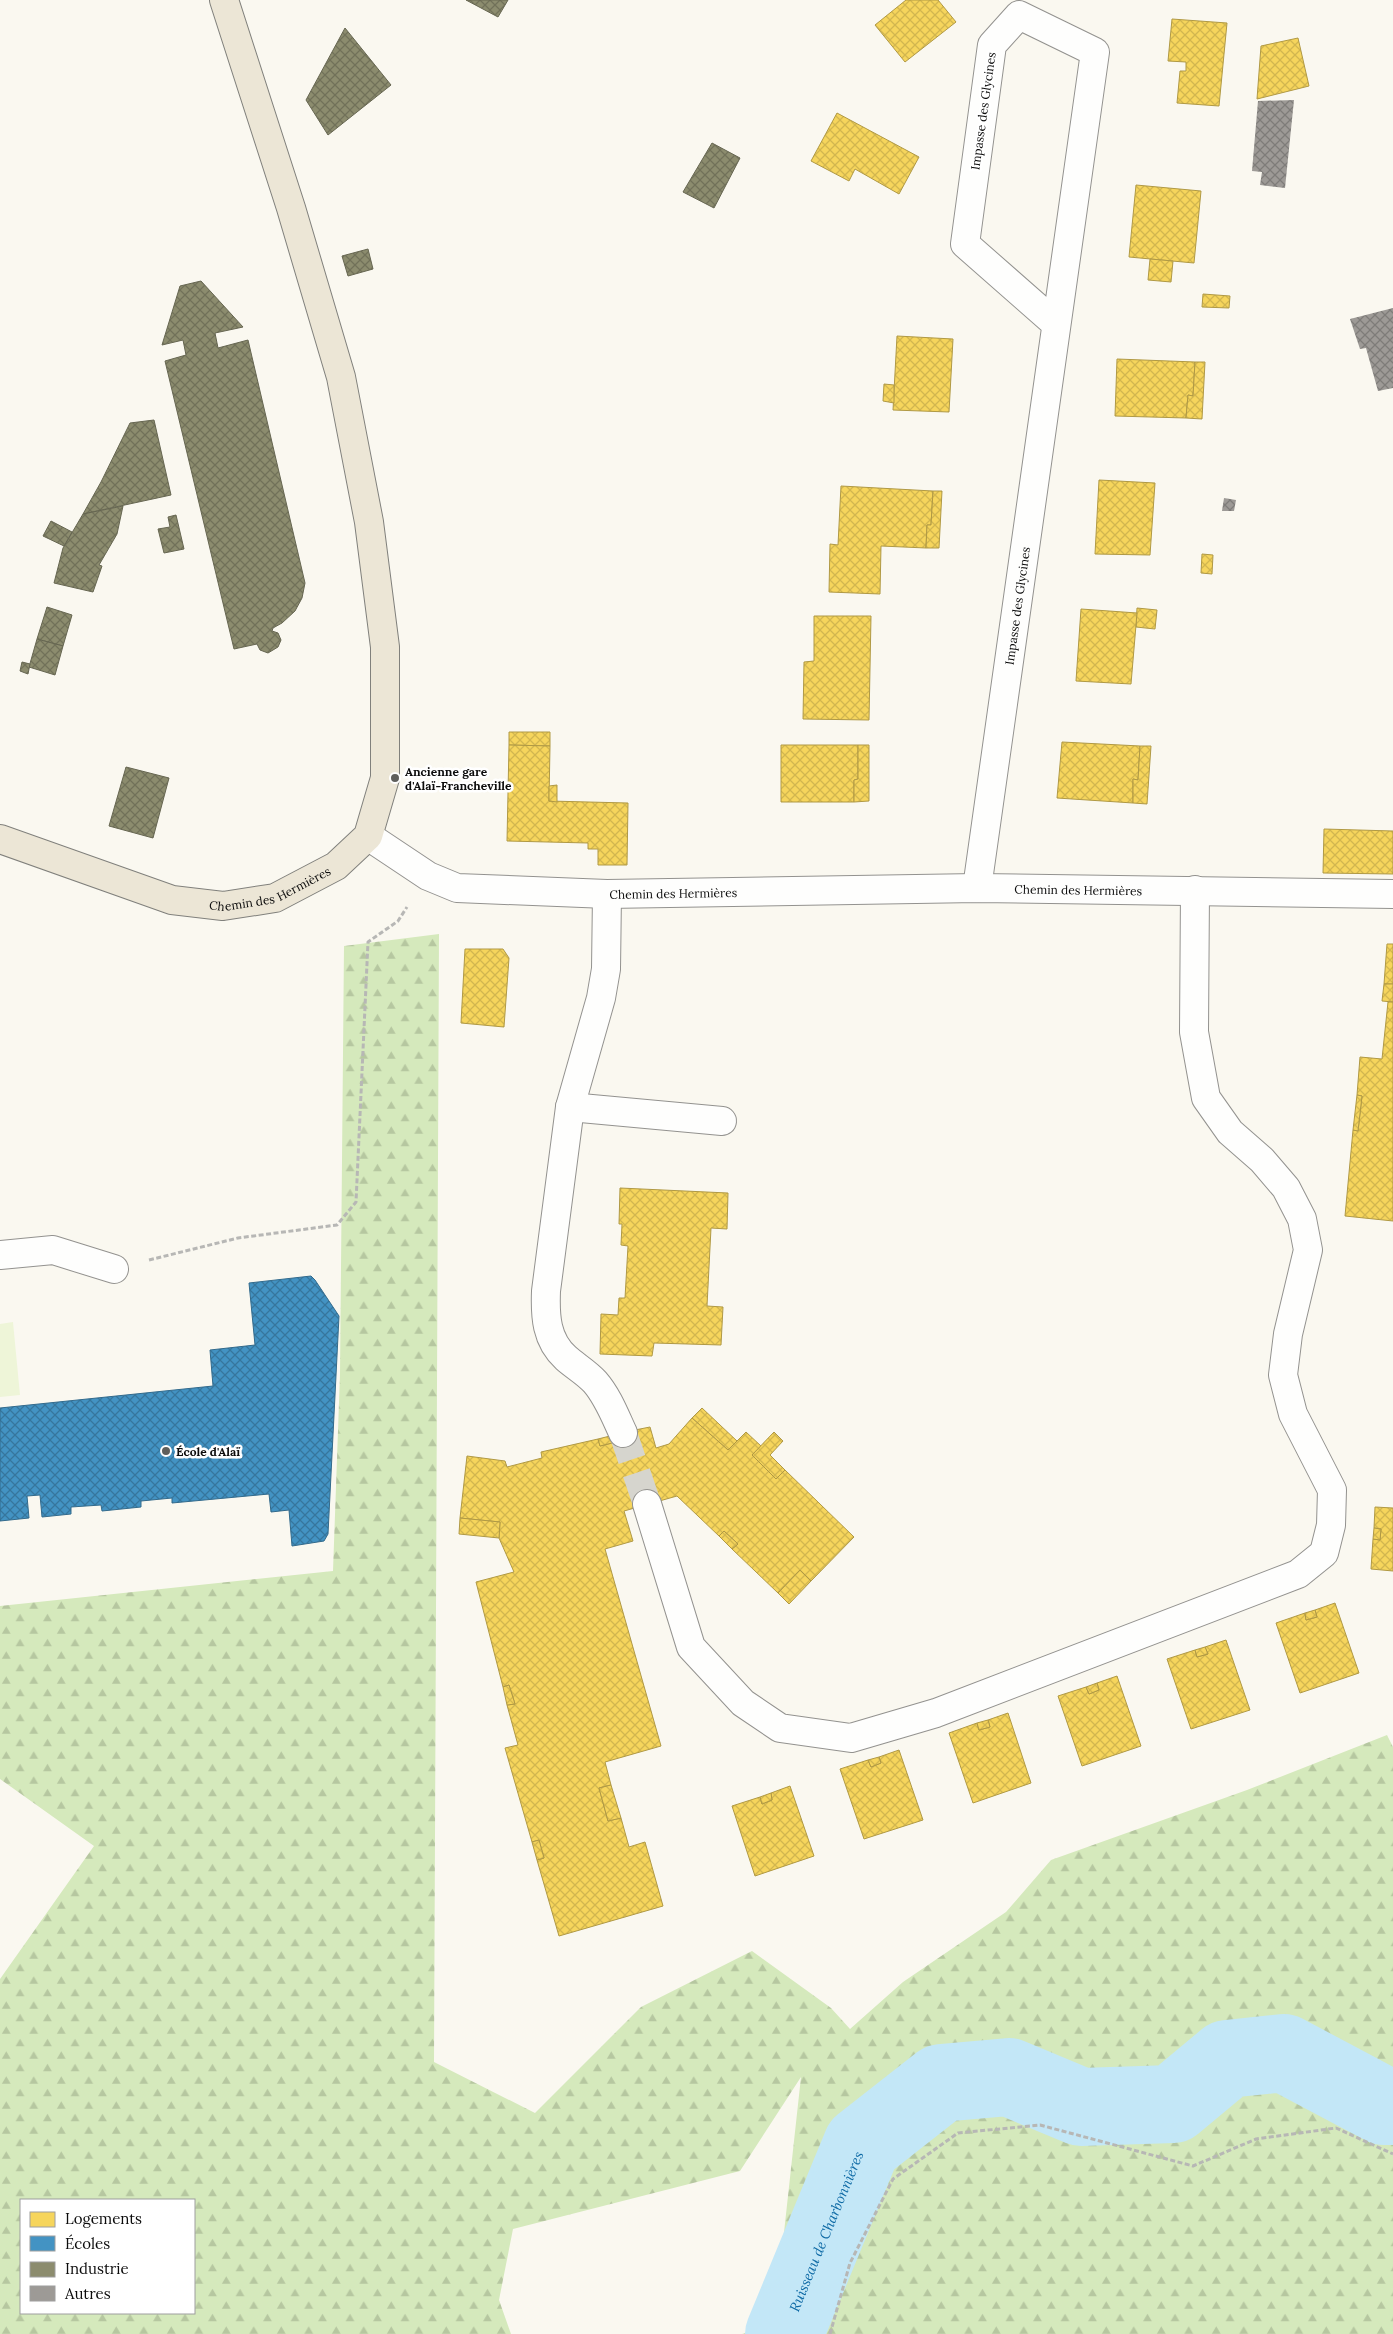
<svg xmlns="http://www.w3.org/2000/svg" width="1393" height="2334" font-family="Lora,serif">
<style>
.forest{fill:url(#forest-firs);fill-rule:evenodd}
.pitch{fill:#eef5d8}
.homes{fill:url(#homes-cross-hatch);stroke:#b09944}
.schools{fill:url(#schools-cross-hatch);stroke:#326a8c}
.industry{fill:url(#industry-cross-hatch);stroke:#666651}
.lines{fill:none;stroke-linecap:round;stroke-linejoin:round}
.river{stroke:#c3e7f7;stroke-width:78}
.building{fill:url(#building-cross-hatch)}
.minor-tunnel{stroke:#d6d5ce;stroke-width:28;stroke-dasharray:28 14;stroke-linecap:butt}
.minor-casing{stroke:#93928f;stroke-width:30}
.major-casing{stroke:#80807c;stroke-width:30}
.path{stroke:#b7b7b5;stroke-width:3;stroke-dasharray:5 2.5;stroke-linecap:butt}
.minor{stroke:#fefefd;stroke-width:28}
.major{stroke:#ece6d6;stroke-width:28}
.poi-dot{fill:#5f5f5c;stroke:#fff;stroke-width:2}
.labels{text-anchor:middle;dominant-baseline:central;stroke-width:5;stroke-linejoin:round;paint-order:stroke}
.street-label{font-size:12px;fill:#0c0c0c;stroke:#fff}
.poi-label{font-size:12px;font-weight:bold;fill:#0c0c0c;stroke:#fff;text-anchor:start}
.water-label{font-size:14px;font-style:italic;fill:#0e6aa5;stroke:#fff}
</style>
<defs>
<pattern id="forest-firs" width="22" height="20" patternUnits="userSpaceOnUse" patternTransform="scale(1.25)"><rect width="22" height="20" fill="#d5e9bc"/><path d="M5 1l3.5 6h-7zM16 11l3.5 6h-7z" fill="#b6c7a0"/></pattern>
<pattern id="homes-cross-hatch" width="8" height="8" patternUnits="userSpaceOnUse" patternTransform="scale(1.25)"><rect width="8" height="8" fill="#f6d55c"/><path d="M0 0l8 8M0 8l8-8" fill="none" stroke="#d2b64f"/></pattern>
<pattern id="schools-cross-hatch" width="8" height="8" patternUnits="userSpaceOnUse" patternTransform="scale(1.25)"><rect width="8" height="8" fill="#4393c3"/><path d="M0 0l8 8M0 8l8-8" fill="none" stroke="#36769d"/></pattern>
<pattern id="industry-cross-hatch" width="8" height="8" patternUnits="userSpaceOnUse" patternTransform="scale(1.25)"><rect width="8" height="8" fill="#8c8c6e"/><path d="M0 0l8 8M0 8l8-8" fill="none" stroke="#717159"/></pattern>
<pattern id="building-cross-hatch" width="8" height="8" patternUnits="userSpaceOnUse" patternTransform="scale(1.25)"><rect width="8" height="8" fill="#9d9a96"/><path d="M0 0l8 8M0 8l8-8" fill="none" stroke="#7e7c79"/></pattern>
</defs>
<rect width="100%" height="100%" fill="#faf8f0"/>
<path class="forest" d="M439 934 434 2062 535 2113 641 2007 752 1951 831 2008 850 2029 903 1982 1006 1912 1051 1860 1247 1790 1387 1735 1393 1747V2334H742L774 2324 801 2077 740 2171 513 2229 499 2300 511 2334H0V1979L94 1846 0 1779V1606L333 1571 340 1374 344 946ZM194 2200V2313H21V2200Z"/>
<path class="pitch" d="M13 1322 20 1395 0 1397V1324Z"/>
<g class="homes">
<path d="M906 0H938L956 22 905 62 875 25Z"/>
<path d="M1172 19 1227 23 1219 106 1177 103 1180 71H1186V62L1168 61Z"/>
<path d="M1298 38 1309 86 1257 99 1261 46Z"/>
<path d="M837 113 919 157 899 194 855 169 849 181 811 161Z"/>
<path d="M1136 185 1201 191 1194 263 1129 257Z"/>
<path d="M1150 259 1173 261 1171 282 1148 280Z"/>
<path d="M1203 294 1230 296 1229 308 1202 307Z"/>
<path d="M897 336 953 339 949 412 893 410Z"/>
<path d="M1117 359 1195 362 1193 396 1188 395 1186 418 1115 416Z"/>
<path d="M1195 362H1205L1202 419 1186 418 1188 395 1193 396Z"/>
<path d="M884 384 894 385V403L883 401Z"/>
<path d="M1099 480 1155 483 1150 555 1095 554Z"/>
<path d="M841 486 933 491 931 525H927L926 548 881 546 880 594 829 592 830 544 838 545Z"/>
<path d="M933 491H942L939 548H926L927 525H931Z"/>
<path d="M1202 554 1213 555 1212 574 1201 573Z"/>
<path d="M1137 608 1157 610 1155 629 1136 627Z"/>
<path d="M1081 609 1137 613 1131 684 1076 681Z"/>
<path d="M814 616H871L869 720 803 719 804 662 814 661Z"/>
<path d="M509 732H550V746L509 745Z"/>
<path d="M1062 742 1140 746 1138 780 1133 779V803L1057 798Z"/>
<path d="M509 745 550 746 549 801 628 803 627 865H598V849H588V843L507 841Z"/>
<path d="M781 745H858V779L854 780V802H781Z"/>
<path d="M858 745H869V801L854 802V780L858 779Z"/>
<path d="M1140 746H1151L1147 804 1133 803V779L1138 780Z"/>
<path d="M557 785V802L549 801V786Z"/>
<path d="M1324 829 1393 831V874L1323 873Z"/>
<path d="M1387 944H1393V984H1384Z"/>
<path d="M465 949H503L509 958 504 1027 461 1023Z"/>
<path d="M1384 984H1393V1002L1382 1001Z"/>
<path d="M1388 1002H1393V1221L1345 1216 1353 1130 1358 1131 1362 1096 1357 1095 1360 1057 1382 1059Z"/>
<path d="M1357 1095 1362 1096 1358 1131 1353 1130Z"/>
<path d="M620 1188 728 1193 727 1229 711 1228 707 1306 723 1307 721 1345 654 1343 652 1356 600 1354 601 1314 618 1315 619 1298H625L628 1246 621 1245 622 1224H619Z"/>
<path d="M702 1408 737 1441 728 1450 692 1418Z"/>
<path d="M692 1418 728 1450 746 1432 761 1446 752 1455 776 1479 785 1470 854 1537 811 1581 800 1570 778 1593 732 1549 738 1544 724 1531 719 1536 677 1496 624 1511 633 1541 605 1549 661 1746 605 1762 611 1785 599 1788 608 1821 621 1818 629 1847 645 1842 663 1906 559 1936 537 1860 544 1858 539 1840 532 1842 505 1748 518 1745 507 1705 515 1704 509 1685 503 1687 476 1582 514 1572 499 1538 500 1522 460 1518 467 1456 505 1461 507 1467 542 1458 541 1452 598 1439 600 1446 632 1438 630 1431 650 1427 656 1448 669 1444Z"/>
<path d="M630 1431 632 1438 600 1446 598 1439Z"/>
<path d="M774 1432 783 1441 770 1455 785 1470 776 1479 752 1455Z"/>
<path d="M1375 1507 1393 1508V1571L1371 1569 1373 1539 1380 1540 1381 1529 1374 1528Z"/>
<path d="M460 1518 500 1522 499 1538 459 1534Z"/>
<path d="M1374 1528 1381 1529 1380 1540 1373 1539Z"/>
<path d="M724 1531 738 1544 732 1549 719 1536Z"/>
<path d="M800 1570 811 1581 789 1604 778 1593Z"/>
<path d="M1335 1603 1359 1673 1300 1693 1276 1623 1305 1613 1306 1620 1317 1617 1315 1610Z"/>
<path d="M1315 1610 1317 1617 1306 1620 1305 1613Z"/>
<path d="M1226 1640 1250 1710 1191 1729 1167 1659 1195 1650 1197 1657 1208 1654 1205 1647Z"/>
<path d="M1205 1647 1208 1654 1197 1657 1195 1650Z"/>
<path d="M1117 1676 1141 1746 1082 1766 1058 1696 1086 1687 1089 1694 1099 1690 1097 1683Z"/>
<path d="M1097 1683 1099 1690 1089 1694 1086 1687Z"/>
<path d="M509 1685 515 1704 507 1705 503 1687Z"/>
<path d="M1008 1713 1031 1783 973 1803 949 1733 977 1723 979 1730 990 1727 988 1720Z"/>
<path d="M988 1720 990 1727 979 1730 977 1723Z"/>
<path d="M899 1750 923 1820 864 1839 840 1769 868 1760 871 1767 881 1763 879 1757Z"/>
<path d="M879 1757 881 1763 871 1767 868 1760Z"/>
<path d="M611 1785 621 1818 608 1821 599 1788Z"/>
<path d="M790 1786 814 1856 755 1876 732 1806 760 1797 762 1804 772 1800 771 1793Z"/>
<path d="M771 1793 772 1800 762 1804 760 1797Z"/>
<path d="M539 1840 544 1858 537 1860 532 1842Z"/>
</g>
<path class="schools" d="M311 1276 315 1280 339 1316 328 1534 324 1541 292 1546 289 1510 271 1512 269 1494 172 1503V1498L141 1501V1507L102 1511 101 1505 71 1507V1514L42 1517 40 1495 27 1496 29 1518 0 1521V1408L213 1386 210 1350 255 1345 249 1283Z"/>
<g class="industry">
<path d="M466 0H508L498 17Z"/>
<path d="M345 28 391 85 328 135 306 100Z"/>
<path d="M712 143 740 158 714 208 683 192Z"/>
<path d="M368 249 373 269 348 276 342 256Z"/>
<path d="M201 281 243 327 215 333 218 348 248 340 305 583 302 598 295 611 282 623 273 628 272 631 278 633 281 640 278 647 268 653 260 650 257 644 234 649 165 361 186 355 183 340 162 345 180 286Z"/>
<path d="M154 420 171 495 83 514 101 482 130 423Z"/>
<path d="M123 506 117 534 99 565 102 566 93 592 54 583 63 548 83 514Z"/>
<path d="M176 515 184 549 164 553 158 529 170 527 168 517Z"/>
<path d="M51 521 72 532 64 546 43 536Z"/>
<path d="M47 607 72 615 63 646 37 639Z"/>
<path d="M37 639 63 646 55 675 29 667Z"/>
<path d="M22 662 30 664 28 674 20 671Z"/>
<path d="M126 767 169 778 153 838 109 826Z"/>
</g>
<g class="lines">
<path class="river" id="s1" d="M784 2334 862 2145 941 2083 1009 2077 1081 2107 1173 2104 1227 2059 1284 2053 1384 2106H1393"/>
</g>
<g class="building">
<path d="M1294 100 1285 188 1260 185 1262 172 1252 171 1258 101Z"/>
<path d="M1393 308V388L1378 391 1366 348 1360 349 1350 319Z"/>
<path d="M1224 498 1236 500 1234 511H1222Z"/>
</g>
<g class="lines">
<path class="minor-tunnel" d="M623 1433 647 1504"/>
<g class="minor-casing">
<g id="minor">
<path id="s2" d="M368 836 428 876 457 888 607 894 977 888 1393 894"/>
<path id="s3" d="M977 888 1095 52 1019 15 992 45 965 244 1056 324"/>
<path d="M607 894 606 969 601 998 570 1107 546 1291C545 1316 546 1340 566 1358 575 1366 587 1373 595 1382 608 1397 615 1416 623 1433"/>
<path d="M570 1107 722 1121"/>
<path d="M0 1255 53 1250 114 1269"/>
<path d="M647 1504 691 1647 743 1703 780 1728 851 1738 936 1713 1298 1574 1324 1553 1331 1525 1332 1490 1293 1414 1283 1375 1288 1334 1308 1250 1302 1219 1286 1188 1262 1160 1230 1132 1206 1098 1194 1032 1195 890"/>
</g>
</g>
<g class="major-casing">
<g id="major">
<path id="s4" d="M0 839 172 900 223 906 275 898 336 866 368 836 385 778V647L369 522 341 377 291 208 224 0"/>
</g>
</g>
<g class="path">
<path d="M149 1260 238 1238 337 1225 356 1202 368 942 398 921 407 907"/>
<path d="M830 2334 850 2263 893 2179 958 2133 1040 2125 1193 2166 1256 2139 1336 2128 1393 2154"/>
</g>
<use href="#minor" class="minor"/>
<use href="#major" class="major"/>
</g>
<g class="poi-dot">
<circle cx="395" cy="778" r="5"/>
<circle cx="166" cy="1451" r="5"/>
</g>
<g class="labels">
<g class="street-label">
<text transform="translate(983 111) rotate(-82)">Impasse des Glycines</text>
<text stroke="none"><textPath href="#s3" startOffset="285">Impasse des Glycines</textPath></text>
<text stroke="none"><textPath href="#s4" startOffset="284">Chemin des Hermières</textPath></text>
<text stroke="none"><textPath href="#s2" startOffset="725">Chemin des Hermières</textPath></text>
<text stroke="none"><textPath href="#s2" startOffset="320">Chemin des Hermières</textPath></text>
</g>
<g class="poi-label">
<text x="405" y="771">Ancienne gare<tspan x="405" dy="14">d'Alaï-Francheville</tspan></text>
<text x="176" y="1451">École d'Alaï</text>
</g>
<g class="water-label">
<text stroke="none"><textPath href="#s1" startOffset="111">Ruisseau de Charbonnières</textPath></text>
</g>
</g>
<rect x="20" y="2199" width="175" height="115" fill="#ffffff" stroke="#9e9e9e"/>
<rect x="30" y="2212" width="25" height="15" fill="#f6d55c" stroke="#9e9e9e"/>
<text x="65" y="2224" font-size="15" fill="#0c0c0c">Logements</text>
<rect x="30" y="2236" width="25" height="15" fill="#4393c3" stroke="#9e9e9e"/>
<text x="65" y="2249" font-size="15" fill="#0c0c0c">Écoles</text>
<rect x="30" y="2262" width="25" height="15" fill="#8c8c6e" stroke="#9e9e9e"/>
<text x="65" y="2274" font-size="15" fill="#0c0c0c">Industrie</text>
<rect x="30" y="2286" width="25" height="15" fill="#9d9a96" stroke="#9e9e9e"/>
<text x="65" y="2299" font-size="15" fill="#0c0c0c">Autres</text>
</svg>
